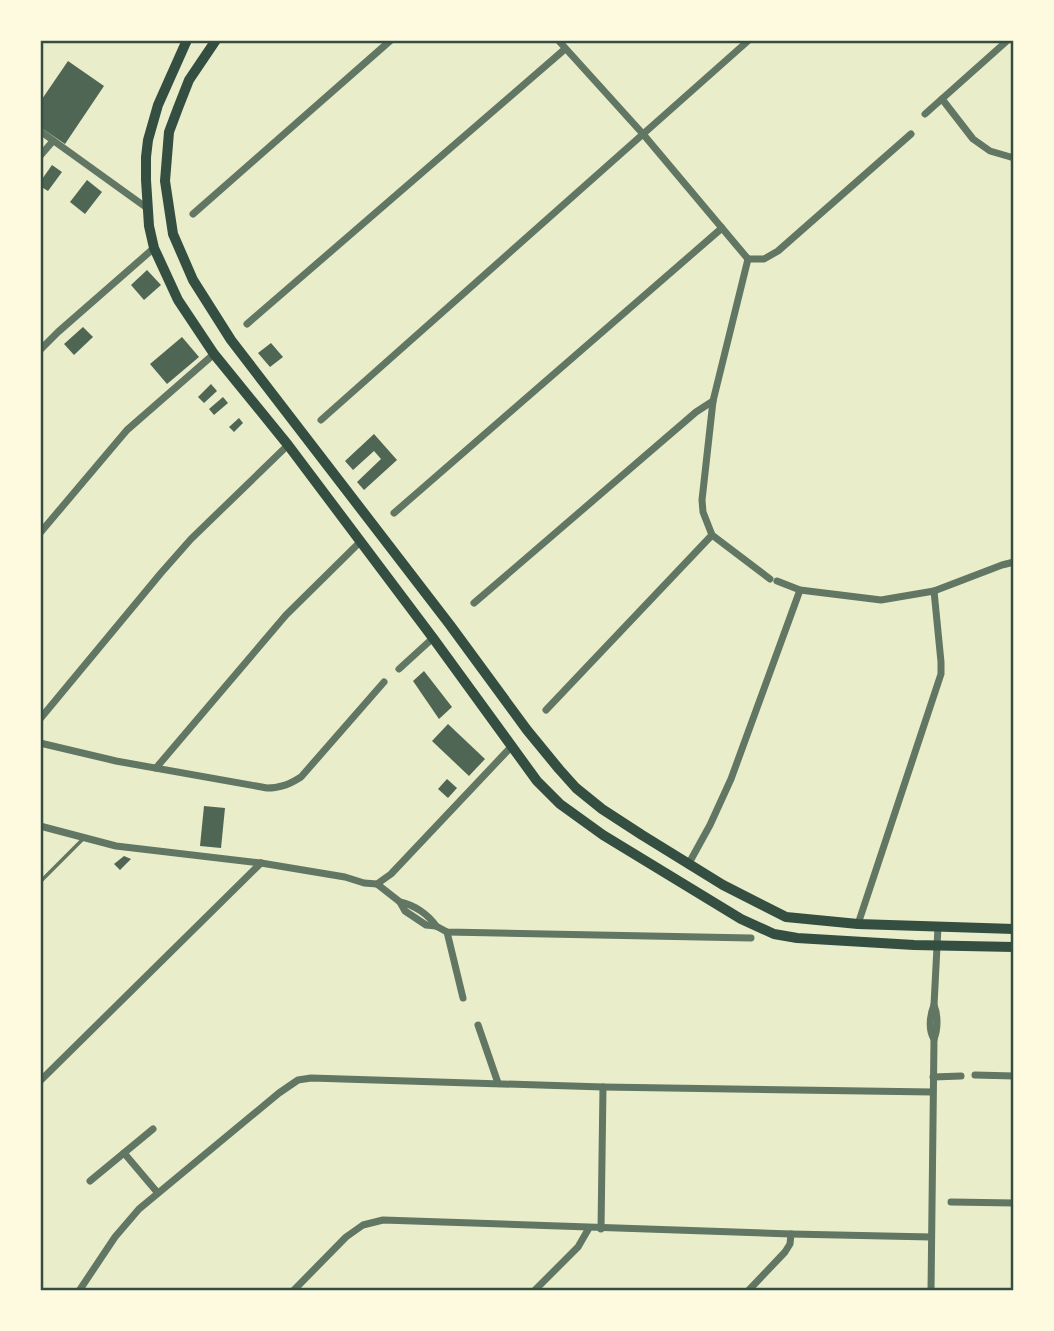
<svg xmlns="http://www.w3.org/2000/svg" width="1054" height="1331" font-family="Karla,sans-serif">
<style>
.building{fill:#4f6655}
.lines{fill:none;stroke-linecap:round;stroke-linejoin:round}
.service{stroke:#617663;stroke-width:3.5}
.minor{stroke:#617663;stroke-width:7}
.secondary{stroke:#344e41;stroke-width:10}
.neatline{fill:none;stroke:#344e41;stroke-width:2.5}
</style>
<rect width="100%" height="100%" fill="#e9edc9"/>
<g class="building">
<path d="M68 61 104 86 65 144 40 127V102Z"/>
<path d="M52 165 62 172 48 191 40 186V182Z"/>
<path d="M87 180 102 192 85 214 70 202Z"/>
<path d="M147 270 161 285 144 300 131 285Z"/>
<path d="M83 327 93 337 74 355 64 344Z"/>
<path d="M182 337 199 357 167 384 150 364Z"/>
<path d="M271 343 283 357 270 367 258 353Z"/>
<path d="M211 384 217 391 204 403 198 397Z"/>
<path d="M223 397 228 403 214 415 209 409Z"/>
<path d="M239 418 243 423 234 432 229 427Z"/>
<path d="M374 434 397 460 364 490 357 482 381 459 374 451 353 470 345 461Z"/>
<path d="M424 671 452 707 439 719 413 681Z"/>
<path d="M448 724 485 759 469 776 432 741Z"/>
<path d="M447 779 457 788 448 798 438 789Z"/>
<path d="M204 806 225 808 221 848 200 846Z"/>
<path d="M124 856 131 859 120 870 114 864Z"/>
</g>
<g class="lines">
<path class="service" d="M40 882 83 839"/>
<g class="minor">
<path d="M558 40 643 134 748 259"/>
<path d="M942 99 973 139 990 151 1014 158"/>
<path d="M925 114 1008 40"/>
<path d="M40 131 147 208"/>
<path d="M40 156 53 141"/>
<path d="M193 214 391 40"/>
<path d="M748 259 713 401 702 500 703 512 712 535 770 579"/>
<path d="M748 259H764L778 251 911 134"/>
<path d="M247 324 565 49"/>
<path d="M40 350 58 332 154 248"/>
<path d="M321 420 749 40"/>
<path d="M394 513 722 228"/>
<path d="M40 533 127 430 214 354"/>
<path d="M777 581 800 590 881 600 934 591 1002 565 1014 562"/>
<path d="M474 603 696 412 713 401"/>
<path d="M399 669 433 638"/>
<path d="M546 710 712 535"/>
<path d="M40 719 161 573 191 539 288 445"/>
<path d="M40 743 116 761 267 788C281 788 290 784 301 777L384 682"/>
<path d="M156 768 286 615 360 542"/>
<path d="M40 826 116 846 261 863 345 877 364 883 377 884 400 902 405 911 426 925 436 926 447 932 751 938"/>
<path d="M688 865 710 825 731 779 800 590"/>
<path d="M377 884 391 874 511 747"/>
<path d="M400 902C414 905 428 914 436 926"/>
<path d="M858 924 941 674V662L934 591"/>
<path d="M447 932 463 998"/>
<path d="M478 1025 498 1083"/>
<path d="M934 1039C928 1030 930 1015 934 1005L938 927"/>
<path d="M975 1075 1014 1076"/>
<path d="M933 1077 961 1076"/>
<path d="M40 1081 261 863"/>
<path d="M124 1153 157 1192"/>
<path d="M90 1181 153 1129"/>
<path d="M951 1202 1014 1203"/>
<path d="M601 1229 603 1087"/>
<path d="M79 1291 115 1237 139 1209 279 1093 298 1080 311 1078 603 1087 932 1092"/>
<path d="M293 1291 346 1237 363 1225 383 1220 791 1234 931 1237"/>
<path d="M534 1291 578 1247 589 1228"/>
<path d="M748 1291 785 1252 790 1244 791 1234"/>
<path d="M931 1291 934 1039C938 1029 938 1015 934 1005"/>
</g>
<g class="secondary">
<path d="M187 40 158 105 148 140 146 157V180L149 226 154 248 178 300 214 354 288 445 433 638 537 781 560 804 603 835 741 919 774 934 797 938 914 945 1014 947"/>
<path d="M216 40 189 80 178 108 169 132 165 181 173 234 193 280 231 340 450 625 527 730 559 769 576 788 602 809 642 835 723 885 786 917 858 924 1014 929"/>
</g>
</g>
<rect width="1054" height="1331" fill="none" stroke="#fefae0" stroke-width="84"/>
<rect x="42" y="42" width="970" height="1247" class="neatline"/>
</svg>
